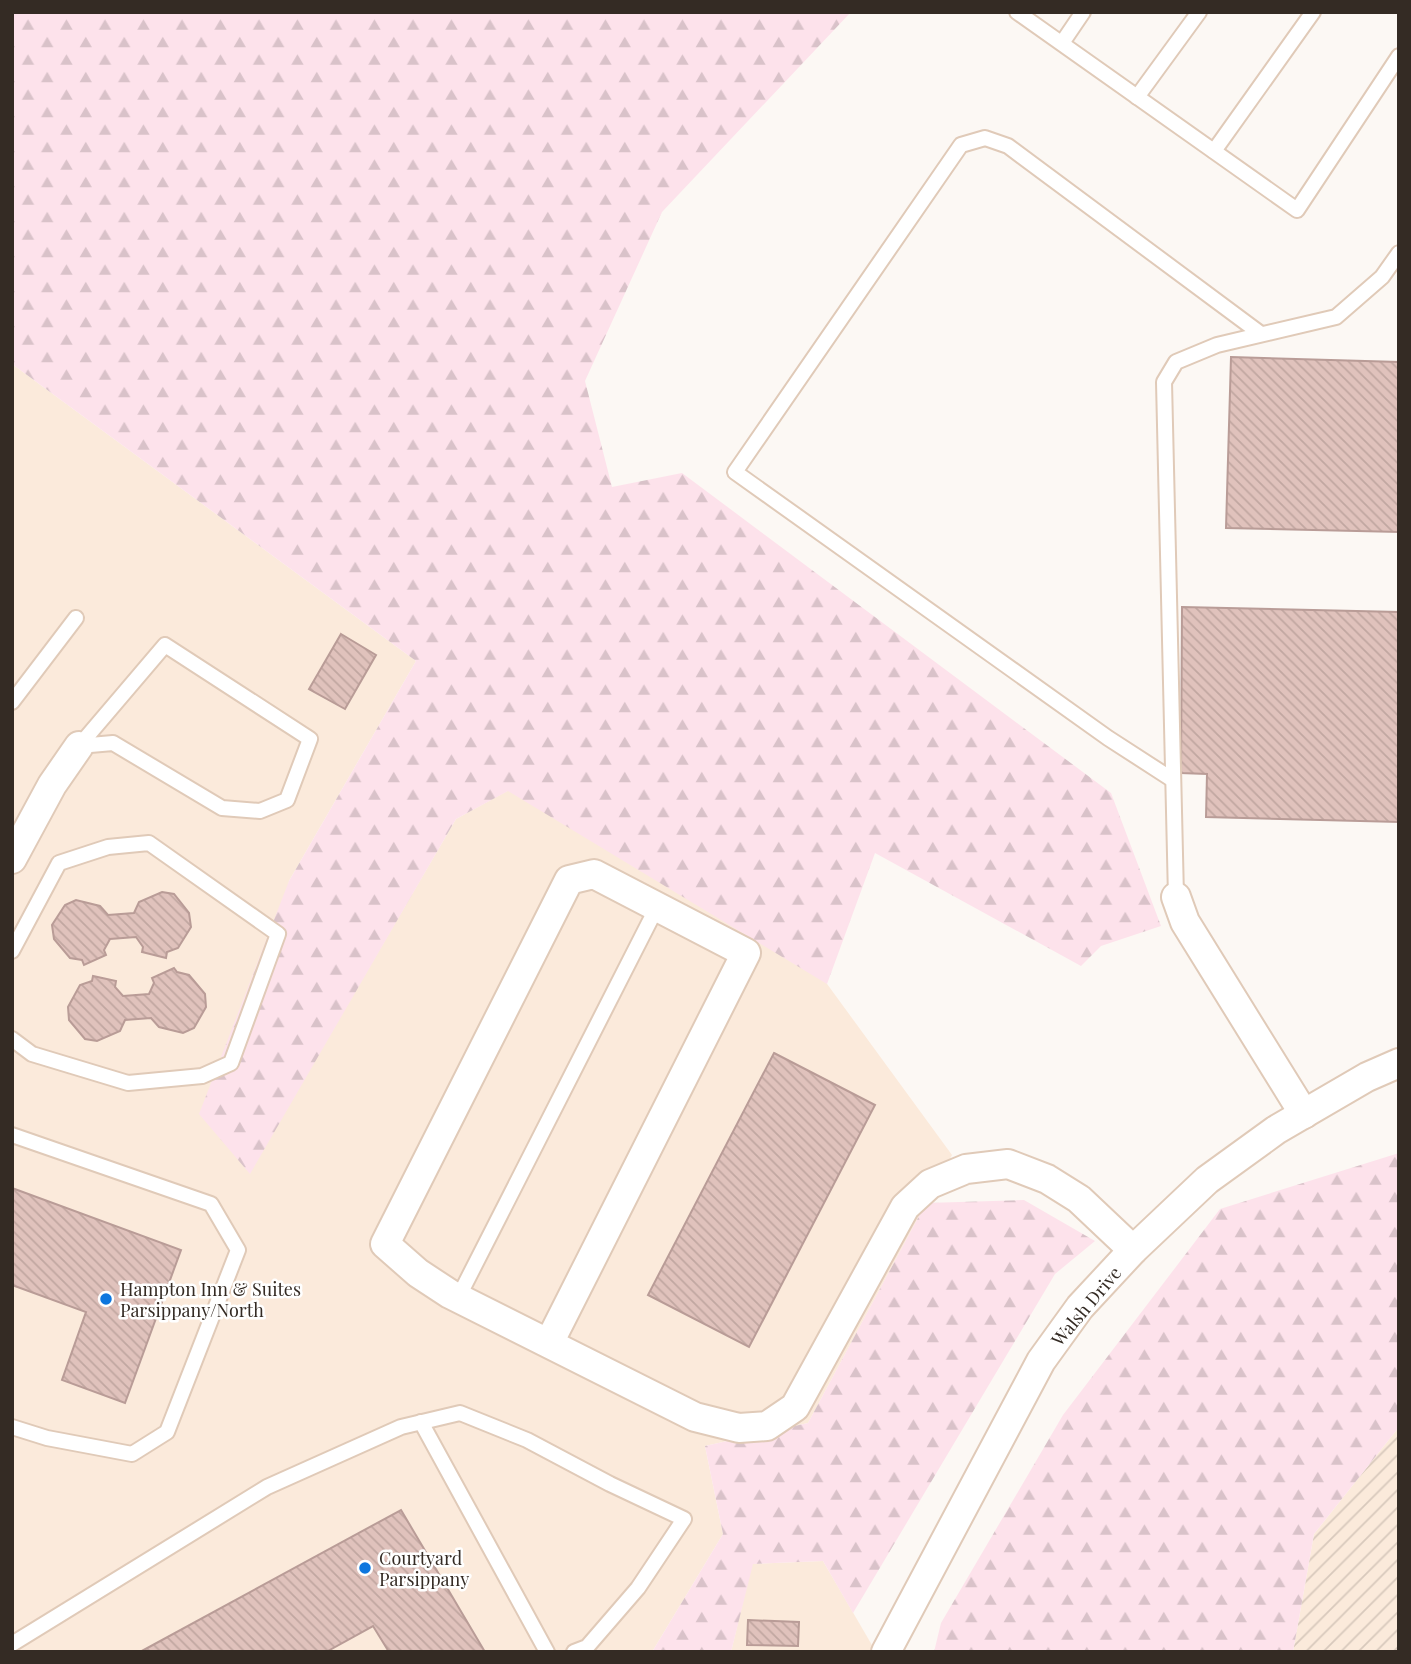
<svg xmlns="http://www.w3.org/2000/svg" width="1411" height="1664" font-family="'Playfair Display',serif">
<style>
.built{fill:#fbeadb}
.industrial{fill:url(#industrial-furrows)}
.forest{fill:url(#forest-firs)}
.building{fill:url(#building-back-hatch);stroke:#b99c97;stroke-width:2}
.lines{fill:none;stroke-linecap:round;stroke-linejoin:round}
.lane-casing{stroke:#e0cab8;stroke-width:18}
.street-casing{stroke:#e0cab8;stroke-width:32}
.lane{stroke:#fff;stroke-width:14}
.street{stroke:#fff;stroke-width:28}
.poi-dot{fill:#0e76de;stroke:#fff;stroke-width:2.5}
.labels{text-anchor:middle;dominant-baseline:central;stroke-width:5;stroke-linejoin:round;paint-order:stroke}
.poi-label{font-size:18px;fill:#342b24;stroke:#fff;text-anchor:start}
.street-label{font-size:18px;fill:#342b24;stroke:#fff}
</style>
<defs>
<pattern id="industrial-furrows" width="10" height="10" patternUnits="userSpaceOnUse" patternTransform="scale(1.75)"><rect width="10" height="10" fill="#fbeadb"/><path d="M-1 1l2-2M0 10L10 0M9 11l2-2" fill="none" stroke="#d8c9bc"/></pattern>
<pattern id="forest-firs" width="22" height="20" patternUnits="userSpaceOnUse" patternTransform="scale(1.75)"><rect width="22" height="20" fill="#fde2eb"/><path d="M5 1l3.5 6h-7zM16 11l3.5 6h-7z" fill="#d9c2c9"/></pattern>
<pattern id="building-back-hatch" width="6" height="6" patternUnits="userSpaceOnUse" patternTransform="scale(1.75)"><rect width="6" height="6" fill="#e0c2bc"/><path d="M-1 5l2 2M0 0l6 6M5-1l2 2" fill="none" stroke="#c1a7a1"/></pattern>
</defs>
<rect width="100%" height="100%" fill="#fcf8f4"/>
<g class="built">
<path d="M12 364 416 661 289 881 249 1173 456 819 635 721 952 1155 808 1423 705 1446 723 1534 652 1652H12Z"/>
<path d="M823 1561 876 1652H731L752 1564Z"/>
</g>
<path class="industrial" d="M1399 1427V1652H1293L1314 1534Z"/>
<g class="forest">
<path d="M12 12H851L662 212 585 381 612 487 682 473 1111 793 1161 926 1101 946 1081 966 875 853 827 984 508 791 456 819 250 1174 199 1114 289 881 416 661 12 364Z"/>
<path d="M1399 1153V1427L1314 1534 1293 1652H934L941 1623 1063 1415 1220 1209Z"/>
<path d="M1024 1200 1095 1241 1055 1274 853 1613 823 1561 753 1564 731 1652H652L723 1534 705 1446 808 1423 926 1203Z"/>
</g>
<g class="building">
<path d="M1231 357 1399 362V532L1226 528Z"/>
<path d="M1182 607 1399 612V822L1206 817 1207 774 1181 773Z"/>
<path d="M341 634 376 655 345 709 309 689Z"/>
<path d="M162 892 174 894 189 913 191 927 178 948 167 952 166 958 142 952 143 947 136 937 110 939 104 950 106 955 84 965 82 960 70 958 54 939 52 925 65 905 76 900 100 906 108 915 134 913 139 902Z"/>
<path d="M174 968 177 972 189 975 205 994 206 1007 194 1028 183 1033 159 1027 151 1018 125 1020 120 1031 97 1041 85 1039 69 1020 68 1007 80 985 92 981 93 976 116 981 115 987 123 996 149 994 154 983 152 978Z"/>
<path d="M774 1053 875 1105 749 1347 648 1295Z"/>
<path d="M12 1188 181 1250 125 1403 62 1380 86 1312 12 1285Z"/>
<path d="M401 1510 485 1652H389L373 1626 326 1652H140Z"/>
<path d="M748 1620 799 1622 798 1646 747 1645Z"/>
</g>
<g class="lines">
<g class="lane-casing">
<g id="lane">
<path d="M1017 12 1297 210 1399 56"/>
<path d="M1062 43 1083 12"/>
<path d="M1137 97 1199 12"/>
<path d="M1214 151 1313 12"/>
<path d="M165 645 310 739 287 800 260 811 222 808 113 743 79 746Z"/>
<path d="M12 702 76 618"/>
<path d="M1173 780 1108 738 735 472 961 145 985 138 1008 146 1261 334"/>
<path d="M1176 897 1164 382 1176 362 1217 345 1336 317 1382 277 1399 253"/>
<path d="M12 951 59 863 108 847 149 843 278 934 231 1063 202 1076 128 1083 32 1054 12 1039"/>
<path d="M12 1135 211 1204 238 1250 167 1432 132 1454 47 1438 12 1427"/>
<path d="M458 1298 657 907"/>
<path d="M421 1422 547 1652"/>
<path d="M12 1644 267 1487 401 1427 460 1413 527 1440 610 1484 684 1519 638 1588 587 1647 574 1652"/>
</g>
</g>
<g class="street-casing">
<g id="street">
<path d="M12 859 52 785 79 746"/>
<path d="M1176 897 1185 922 1304 1114"/>
<path d="M549 1343 746 953 594 874 569 880 385 1244 418 1273 450 1294 695 1417 739 1428 767 1426 795 1407 905 1207 930 1184 966 1169 1008 1164 1047 1179 1079 1199 1133 1250"/>
<path d="M886 1652 1041 1361 1080 1307 1133 1250 1207 1180 1276 1130 1367 1077 1399 1063"/>
</g>
</g>
<use href="#lane" class="lane"/>
<use href="#street" class="street"/>
</g>
<g class="poi-dot">
<circle cx="106" cy="1299" r="7"/>
<circle cx="365" cy="1568" r="7"/>
</g>
<g class="labels">
<g class="poi-label">
<text x="120" y="1289">Hampton Inn &amp; Suites<tspan x="120" dy="21">Parsippany/North</tspan></text>
<text x="379" y="1558">Courtyard<tspan x="379" dy="21">Parsippany</tspan></text>
</g>
<g class="street-label">
<text transform="translate(1086 1306) rotate(-50)">Walsh Drive</text>
</g>
</g>
<rect width="1411" height="1664" fill="none" stroke="#342b24" stroke-width="28"/>
</svg>
